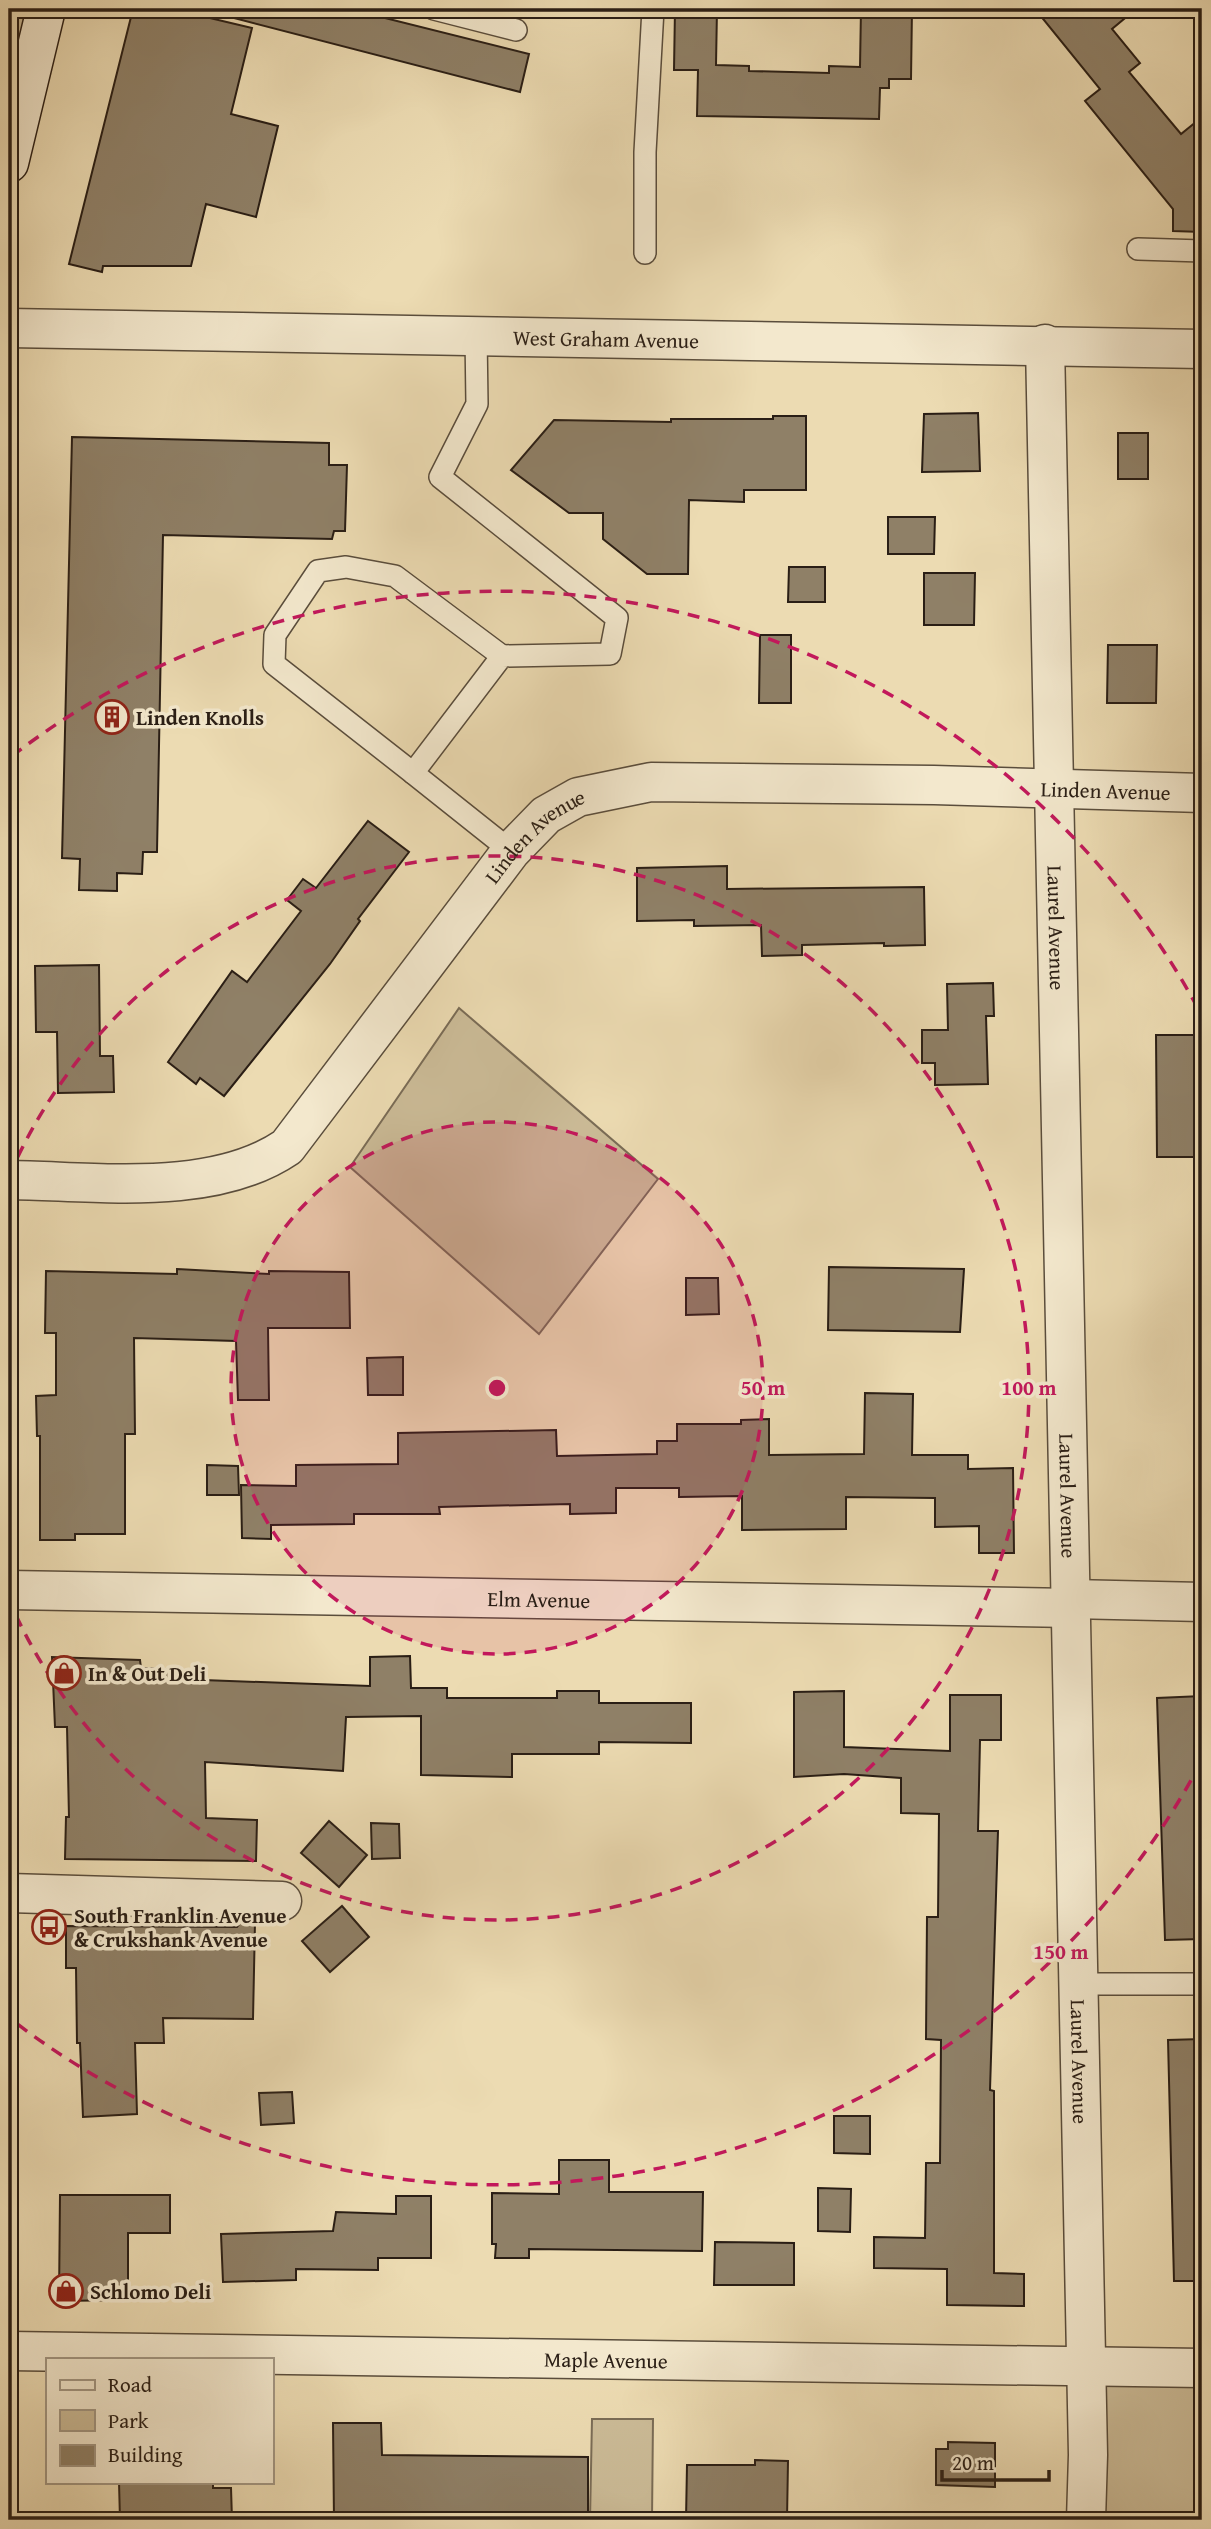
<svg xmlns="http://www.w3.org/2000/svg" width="1211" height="2529" font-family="'Gentium Book Plus',serif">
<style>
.green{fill:#cbbb97;stroke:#7a6c56;stroke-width:2}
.building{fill:#8f8067;stroke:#2a1e15;stroke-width:2}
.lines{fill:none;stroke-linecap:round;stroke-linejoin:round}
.service-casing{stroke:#5a4d3c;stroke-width:24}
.minor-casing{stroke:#5a4d3c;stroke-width:41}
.tertiary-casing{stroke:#5a4d3c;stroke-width:41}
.secondary-casing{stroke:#2a1e15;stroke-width:41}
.service{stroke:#f3e8cd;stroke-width:21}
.minor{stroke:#f3e8cd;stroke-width:38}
.tertiary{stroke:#f3e8cd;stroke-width:38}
.secondary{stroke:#f3e8cd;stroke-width:38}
.ring{fill:none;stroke:#c2185b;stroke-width:3.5;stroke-dasharray:12 9}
.labels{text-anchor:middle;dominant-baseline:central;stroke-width:7;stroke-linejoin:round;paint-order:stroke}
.street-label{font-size:21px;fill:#2a1e15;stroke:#f3e8cd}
.poi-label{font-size:21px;font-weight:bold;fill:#2a1e15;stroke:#f3e8cd;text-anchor:start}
.centre{fill:#c2185b;stroke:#f3e8cd;stroke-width:3.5}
.ring-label{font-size:21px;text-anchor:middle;font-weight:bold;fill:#c2185b;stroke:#f3e8cd;stroke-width:7;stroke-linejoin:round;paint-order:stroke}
</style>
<rect width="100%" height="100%" fill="#ecdbb2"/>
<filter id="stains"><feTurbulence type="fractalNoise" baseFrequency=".00286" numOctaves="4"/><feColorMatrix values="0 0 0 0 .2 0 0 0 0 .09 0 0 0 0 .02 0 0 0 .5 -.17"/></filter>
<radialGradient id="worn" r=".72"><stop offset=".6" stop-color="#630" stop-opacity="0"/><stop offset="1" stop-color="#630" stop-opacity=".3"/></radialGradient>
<g class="green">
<path d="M9 9H46L9 163Z"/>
<path d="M459 1008 658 1179 539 1334 350 1167Z"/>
<path d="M1093 2373 1202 2376V2520H1091Z"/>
<path d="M592 2419H653L652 2520H590Z"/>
</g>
<g class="building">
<path d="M133 9H172L252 28 231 114 278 126 256 217 206 204 191 266H103L102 272 69 264Z"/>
<path d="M235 9H349L529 54 520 92 234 18Z"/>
<path d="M675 9H717L716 65 749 66V71L829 73V66L860 67 861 9H912L911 79H889V88H880L879 119 697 116 698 70H674Z"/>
<path d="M1035 9H1136L1112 29 1140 63 1129 72 1181 134 1202 117V232L1173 231V209L1085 101 1100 89Z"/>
<path d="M978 413 980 471 922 472 924 414Z"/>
<path d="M773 416H806V490H744V502L689 500 688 574H647L603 539V513H569L511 470 554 420 671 422V419H773Z"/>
<rect x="1118" y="433" width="30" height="46"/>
<path d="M72 437 329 443V465H347L345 531H334L332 539 163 535 157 852H143L142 874 117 873V891L79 890 80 859 62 858Z"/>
<path d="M888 517H935L934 554H888Z"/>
<path d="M789 567H825V602H788Z"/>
<path d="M924 573H975L974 625H924Z"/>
<path d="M760 635H791V703H759Z"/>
<path d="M1108 645H1157L1156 703H1107Z"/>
<path d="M368 821 409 852 358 919 360 921 330 964 224 1096 200 1078 196 1084 168 1062 232 971 247 982 301 911 287 900 303 879 316 888Z"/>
<path d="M727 866V889L924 887 925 945 884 946V943L802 945V955L762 956 761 925 694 926V920L637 921V868Z"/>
<path d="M99 965 100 1056H113L114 1092 58 1093 57 1032H36L35 966Z"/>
<path d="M993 983 994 1016H986L988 1084 935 1085V1063H922V1030H948L947 984Z"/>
<path d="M1156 1035H1202V1157H1157Z"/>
<path d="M829 1267 964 1269 960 1332 828 1330Z"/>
<path d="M177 1269 269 1274V1271L349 1272 350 1328H268L269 1400H238L236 1341 134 1338 135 1434H125V1534H75V1540H40V1436H37L36 1396 56 1395V1333H45L46 1271 177 1274Z"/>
<path d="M686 1278H718L719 1314 686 1315Z"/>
<path d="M403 1357V1395H368L367 1358Z"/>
<path d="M865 1393 913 1394 912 1455H968V1469L1013 1468 1014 1553H979V1526L935 1527V1498L846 1497V1529L742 1530V1496L679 1497V1488H616V1513L570 1514V1504L439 1507 440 1514H354V1524L271 1525V1539L242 1538 241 1485 296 1486V1465L398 1464V1433L556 1430 557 1456 657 1454V1441H677V1424H741V1420L769 1419V1455L864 1454Z"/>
<path d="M207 1465 238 1466 239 1495H207Z"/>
<path d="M410 1656 411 1688H447V1698H557V1691H599V1703H691V1743L599 1742V1754H512V1777L421 1775V1716L346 1717 343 1771 205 1762 206 1818 257 1820 256 1861 65 1859 66 1817H69L67 1727H55L52 1657 140 1660 141 1668 203 1671V1680L370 1686V1657Z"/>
<path d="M844 1691V1747L950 1751V1695H1001V1740H980L978 1831H998L990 2090 994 2091V2273L1024 2274V2306L947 2305V2269L874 2268V2237L925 2238 926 2163H940L941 2040 926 2039 927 1917H938L939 1814 901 1813V1778L844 1774 794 1777V1692Z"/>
<path d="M1202 1696V1939L1165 1940 1157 1698Z"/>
<path d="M329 1821 367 1855 339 1887 301 1853Z"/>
<path d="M371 1823 399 1824 400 1858 372 1859Z"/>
<path d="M342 1906 369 1937 330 1972 302 1941Z"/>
<path d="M241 1922H255L253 2019 163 2018 164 2043H135L137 2114 83 2117 80 2043H77L76 1968H66V1926L237 1927Z"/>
<path d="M1202 2039V2281H1174L1168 2040Z"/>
<path d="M292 2092 294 2123 261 2125 259 2093Z"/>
<path d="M834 2116H870V2154L834 2153Z"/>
<path d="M559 2160H609V2192H703L702 2251 529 2249V2258H495L496 2244H492V2193L559 2194Z"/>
<path d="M818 2188 851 2189 850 2232 818 2231Z"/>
<path d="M60 2195H170V2233H128V2300L59 2301Z"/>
<path d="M396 2196H431V2258H378V2270L296 2269V2280L223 2282 221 2234 333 2231 336 2212 396 2214Z"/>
<path d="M715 2242 794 2243V2285H714Z"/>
<path d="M333 2423H381L382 2455 588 2457V2520L383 2516V2520H334Z"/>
<path d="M948 2442 995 2443V2487L936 2485V2449H948Z"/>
<path d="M755 2460 788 2461 787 2520H686L687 2465H755Z"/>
<path d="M119 2482H213V2488H231L232 2520H120Z"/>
</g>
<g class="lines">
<g class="service-casing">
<g id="service">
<path d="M434 9 516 30"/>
<path d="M1138 249 1202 251"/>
<path d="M645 253V152L653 9"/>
<path d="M476 335 477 404 440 477 617 618 610 654 502 656 413 773 511 851"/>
<path d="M413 773 274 664 275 635 318 571 346 567 395 576 502 656"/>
<path d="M1078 1984H1202"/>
</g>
</g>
<g class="minor-casing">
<g id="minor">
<path id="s1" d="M1045 344 1088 2455 1086 2520"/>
<path id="s2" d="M9 1180C96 1181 212 1198 287 1147L511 851 546 815 578 797 651 782 934 785 1202 793"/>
<path id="s3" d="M9 1590 1071 1608"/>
<path d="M1071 1599 1202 1602"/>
<path d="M9 1893 282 1901"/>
<path id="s4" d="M9 2351 1202 2368"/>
</g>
</g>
<g class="tertiary-casing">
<g id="tertiary">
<path id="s5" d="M9 328 1202 349"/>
</g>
</g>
<g class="secondary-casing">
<path id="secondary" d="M9 163 46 9"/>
</g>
<use href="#service" class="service"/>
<use href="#minor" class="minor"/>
<use href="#tertiary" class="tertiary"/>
<use href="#secondary" class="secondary"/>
</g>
<circle cx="497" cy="1388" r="266" fill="#c2185b" fill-opacity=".12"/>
<g class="ring">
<circle cx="497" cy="1388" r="266"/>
<path d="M9 1176A532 532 0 1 1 9 1600"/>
<path d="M1201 1762A797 797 0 0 1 12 2020M12 756A797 797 0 0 1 1201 1014"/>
</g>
<defs>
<g id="building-ring" transform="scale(1.75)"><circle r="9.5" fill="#f3e8cd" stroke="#8f2418" stroke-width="1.5"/><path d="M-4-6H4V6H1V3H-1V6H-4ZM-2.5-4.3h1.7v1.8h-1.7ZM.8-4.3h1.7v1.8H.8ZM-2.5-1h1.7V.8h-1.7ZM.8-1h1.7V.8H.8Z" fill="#8f2418"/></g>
<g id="shop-ring" transform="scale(1.75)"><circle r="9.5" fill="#f3e8cd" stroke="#8f2418" stroke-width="1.5"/><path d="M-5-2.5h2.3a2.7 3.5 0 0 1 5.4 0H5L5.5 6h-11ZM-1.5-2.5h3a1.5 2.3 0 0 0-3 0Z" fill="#8f2418"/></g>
<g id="bus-ring" transform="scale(1.75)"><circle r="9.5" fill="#f3e8cd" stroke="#8f2418" stroke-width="1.5"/><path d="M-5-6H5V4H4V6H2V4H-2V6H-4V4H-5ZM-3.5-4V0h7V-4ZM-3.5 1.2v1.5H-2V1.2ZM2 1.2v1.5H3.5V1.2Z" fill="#8f2418"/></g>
</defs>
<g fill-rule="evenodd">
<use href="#building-ring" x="112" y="717"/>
<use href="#shop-ring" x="64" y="1673"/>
<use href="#bus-ring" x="49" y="1927"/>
<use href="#shop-ring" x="66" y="2291"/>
</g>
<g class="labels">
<g class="street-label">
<text stroke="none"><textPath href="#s5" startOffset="597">West Graham Avenue</textPath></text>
<text stroke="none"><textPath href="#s2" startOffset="1272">Linden Avenue</textPath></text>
<text stroke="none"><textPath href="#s2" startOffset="684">Linden Avenue</textPath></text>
<text stroke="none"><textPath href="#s1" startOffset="584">Laurel Avenue</textPath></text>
<text stroke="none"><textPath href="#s1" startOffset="1152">Laurel Avenue</textPath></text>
<text stroke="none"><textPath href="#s3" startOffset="530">Elm Avenue</textPath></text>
<text stroke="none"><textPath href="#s1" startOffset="1718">Laurel Avenue</textPath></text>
<text stroke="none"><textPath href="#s4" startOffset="597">Maple Avenue</textPath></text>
</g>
<g class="poi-label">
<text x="136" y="717">Linden Knolls</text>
<text x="88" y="1673">In &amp; Out Deli</text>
<text x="74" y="1915">South Franklin Avenue<tspan x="74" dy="24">&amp; Crukshank Avenue</tspan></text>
<text x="90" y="2291">Schlomo Deli</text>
</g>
</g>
<circle cx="497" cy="1388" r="10" class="centre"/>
<g class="ring-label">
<text x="763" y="1395">50 m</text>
<text x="1029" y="1395">100 m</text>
<text x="1061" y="1959">150 m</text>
</g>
<rect width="1211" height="2529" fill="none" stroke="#ecdbb2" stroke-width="35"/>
<rect x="10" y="10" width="1190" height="2508" fill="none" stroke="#2a1e15" stroke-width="3.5"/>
<rect x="18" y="18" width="1176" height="2494" fill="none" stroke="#2a1e15" stroke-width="2"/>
<rect x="46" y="2358" width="228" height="126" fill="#f3e8cd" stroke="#a39783" stroke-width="2"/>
<rect x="60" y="2380" width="35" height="10" fill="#f3e8cd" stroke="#a39783" stroke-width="2"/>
<text x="108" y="2392" font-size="21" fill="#2a1e15">Road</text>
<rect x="60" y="2410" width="35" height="21" fill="#cbbb97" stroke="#a39783" stroke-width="2"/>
<text x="108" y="2428" font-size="21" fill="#2a1e15">Park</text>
<rect x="60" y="2445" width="35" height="21" fill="#8f8067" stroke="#a39783" stroke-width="2"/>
<text x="108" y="2462" font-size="21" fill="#2a1e15">Building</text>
<path d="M942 2470v10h107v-10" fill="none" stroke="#2a1e15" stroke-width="3.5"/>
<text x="952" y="2470" font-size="21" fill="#2a1e15" stroke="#f3e8cd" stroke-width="5" paint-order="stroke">20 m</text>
<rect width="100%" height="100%" filter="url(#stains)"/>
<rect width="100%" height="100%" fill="url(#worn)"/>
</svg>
